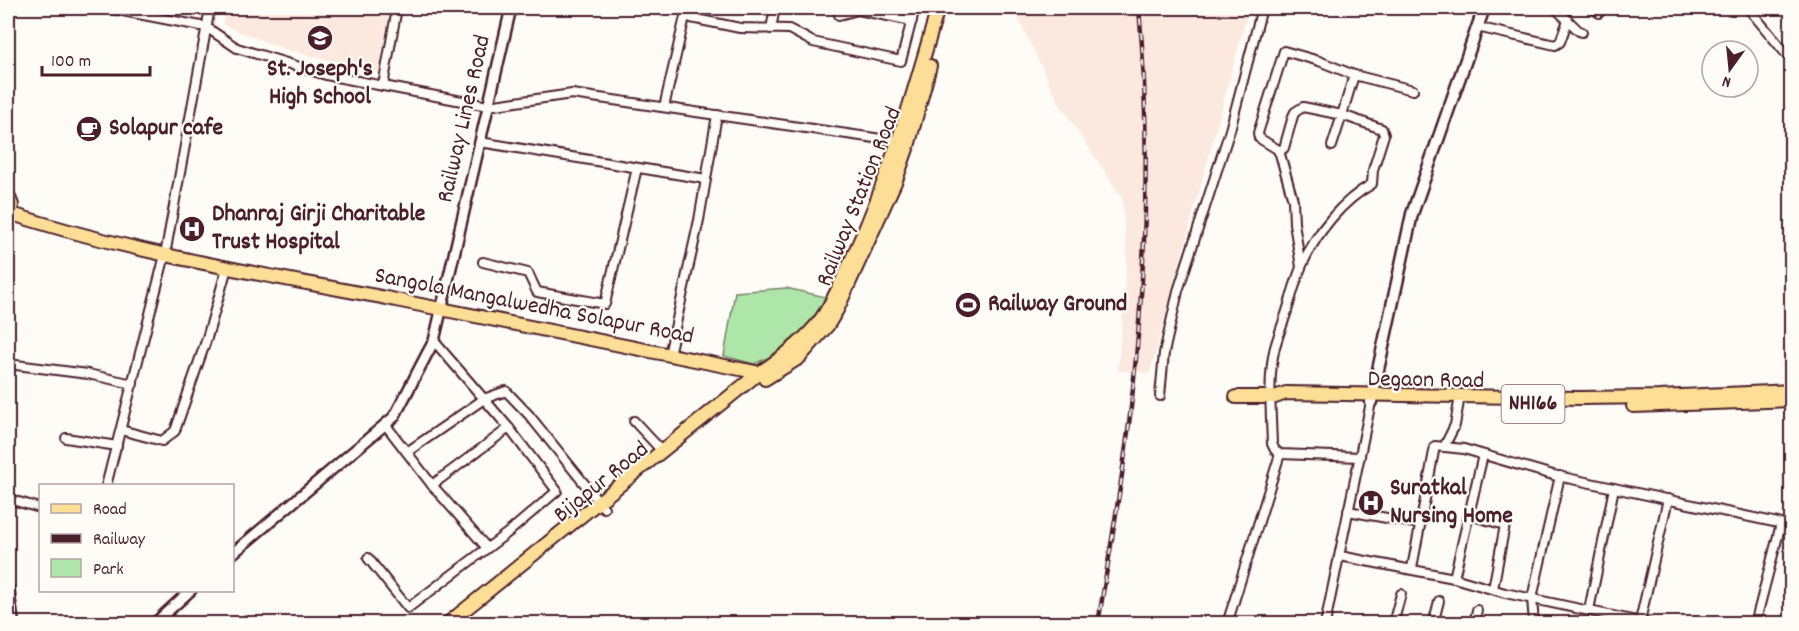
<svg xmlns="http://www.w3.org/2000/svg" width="1799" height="631" font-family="Dekko,sans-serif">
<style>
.built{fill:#fbe9e0}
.green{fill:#aee6aa;stroke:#7c826a;stroke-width:1.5}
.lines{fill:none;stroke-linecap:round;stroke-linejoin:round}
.minor-casing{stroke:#4a1f2b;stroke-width:12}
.tertiary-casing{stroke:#4a1f2b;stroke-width:14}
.secondary-casing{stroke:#4a1f2b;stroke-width:15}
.primary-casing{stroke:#4a1f2b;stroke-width:16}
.trunk-casing{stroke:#4a1f2b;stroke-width:16}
.minor{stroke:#fdfcf7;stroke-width:8}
.tertiary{stroke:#fdfcf7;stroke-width:9}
.secondary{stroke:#fdfcf7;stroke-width:10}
.primary{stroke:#fdde96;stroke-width:12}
.trunk{stroke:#fdde96;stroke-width:12}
.rail-casing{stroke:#4a1f2b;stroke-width:4.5}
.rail{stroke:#fdfcf7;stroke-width:2;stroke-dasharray:7;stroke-linecap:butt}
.labels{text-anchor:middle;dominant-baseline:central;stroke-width:4.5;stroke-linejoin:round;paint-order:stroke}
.shield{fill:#fdfcf7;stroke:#806168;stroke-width:1.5}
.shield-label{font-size:22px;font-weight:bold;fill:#4a1f2b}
.poi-label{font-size:24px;font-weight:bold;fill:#4a1f2b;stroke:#fdfcf7;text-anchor:start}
.street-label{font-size:24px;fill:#4a1f2b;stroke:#fdfcf7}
</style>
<rect width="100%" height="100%" fill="#fdfcf7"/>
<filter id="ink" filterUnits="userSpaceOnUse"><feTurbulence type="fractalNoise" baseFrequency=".0167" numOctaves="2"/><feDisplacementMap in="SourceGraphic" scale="12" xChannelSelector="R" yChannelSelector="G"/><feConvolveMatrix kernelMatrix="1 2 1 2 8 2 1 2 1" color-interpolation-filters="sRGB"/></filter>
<g filter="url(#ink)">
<g class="built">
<path d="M225 8H390L379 72 287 50 223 25Z"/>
<path d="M1013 8H1249L1150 373 1118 371 1127 257 1122 198 1058 101Z"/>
</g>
<path class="green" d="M786 288 825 297 818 314 810 324 774 355 754 364 724 356 735 292Z"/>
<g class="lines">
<g class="minor-casing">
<g id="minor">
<path d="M107 8 206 27 237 48 326 75 488 106 572 94 902 142"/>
<path d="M694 8 691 18 740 28 789 29 813 42 901 61 915 8"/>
<path d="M1555 8 1579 31 1582 32"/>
<path d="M1593 8 1599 13"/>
<path d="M1748 8 1792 61"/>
<path d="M839 15 858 10 912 21"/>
<path d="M1477 27 1555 45 1560 42 1568 20"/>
<path d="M771 29 775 8"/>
<path d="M383 86 397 8"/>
<path d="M664 107 687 8"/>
<path d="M480 142 706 179"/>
<path d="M1279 152 1284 148 1293 116 1295 112 1303 107 1342 115 1332 146"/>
<path d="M483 262 528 273 537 292 605 304 637 168"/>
<path d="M1301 267 1294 223 1293 200 1280 154 1277 149 1259 138 1258 133 1284 51 1319 61 1354 75"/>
<path d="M669 355 699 220 717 115"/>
<path d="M8 364 88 374 133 384"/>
<path d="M1160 396 1164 353 1178 291 1230 130 1262 8"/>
<path d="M634 421 662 451"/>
<path d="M385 424 432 485 487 548"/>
<path d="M121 430 162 441 175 431 207 338 227 268"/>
<path d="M66 438 117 446"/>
<path d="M1444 447 1455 425 1460 396"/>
<path d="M407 452 484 399 506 391 529 415 604 508"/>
<path d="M1360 457 1280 454 1275 450 1272 444C1271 413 1268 381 1274 351 1277 338 1283 324 1287 311 1292 295 1296 278 1303 263 1317 232 1342 201 1372 184L1373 170 1384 135 1382 129 1342 115 1354 75 1413 90"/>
<path d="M432 485 509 428"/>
<path d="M106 486 165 255 210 8"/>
<path d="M8 499 40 508"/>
<path d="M1348 511 1420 524"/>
<path d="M1469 515 1505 525 1493 589"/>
<path d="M1340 556 1454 578 1505 593 1651 624"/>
<path d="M368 558 408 608 510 531 557 491 509 428 434 341"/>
<path d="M1412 568 1435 446 1464 449 1553 475 1792 526"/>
<path d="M1454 578 1483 455"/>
<path d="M1589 610 1614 488"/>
<path d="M463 620 470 624"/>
<path d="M1640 621 1668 499"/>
<path d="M1227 624 1280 454"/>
<path d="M1325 624 1371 402"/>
<path d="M1393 624 1401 594"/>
<path d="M1433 624 1439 601"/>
<path d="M1474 624 1477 610"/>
<path d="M1534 624 1532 598 1560 476"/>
<path d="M1755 624 1781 524"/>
</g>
</g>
<g class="tertiary-casing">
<g id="tertiary">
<path d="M232 554 394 417C408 392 420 366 434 341L511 8"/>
<path d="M154 624 191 590"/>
</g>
</g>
<g class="secondary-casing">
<g id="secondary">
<path d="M1371 402 1412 214 1484 8"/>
<path d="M8 589 13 624"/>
</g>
</g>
<g class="primary-casing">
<g id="primary">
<path d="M765 379 799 358 828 325 837 310 896 180 909 143 930 66"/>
<path d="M447 624 759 373C782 358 805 341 821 319 835 299 844 276 854 254 891 174 914 91 938 8"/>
</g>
</g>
<g class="trunk-casing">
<g id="trunk">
<path d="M8 195 12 205 8 216"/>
<path d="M9 213C132 253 260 274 386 298 514 324 642 350 770 375"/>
<path d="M1236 397H1275L1286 393 1580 398 1659 397 1792 391"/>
<path d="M1633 406 1792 400"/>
</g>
</g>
<use href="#minor" class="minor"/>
<use href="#tertiary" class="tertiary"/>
<use href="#secondary" class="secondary"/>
<use href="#primary" class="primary"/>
<use href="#trunk" class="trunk"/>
<g class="rail-casing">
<path id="rail" d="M1098 624C1110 549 1124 474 1132 398 1146 269 1151 138 1139 8"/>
</g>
<use href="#rail" class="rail"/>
</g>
</g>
<defs>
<g id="school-disc" transform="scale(1.35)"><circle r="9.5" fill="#4a1f2b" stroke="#fdfcf7"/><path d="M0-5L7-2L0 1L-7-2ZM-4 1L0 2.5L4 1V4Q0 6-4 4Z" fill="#fff"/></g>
<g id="cafe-disc" transform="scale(1.35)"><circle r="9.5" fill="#4a1f2b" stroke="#fdfcf7"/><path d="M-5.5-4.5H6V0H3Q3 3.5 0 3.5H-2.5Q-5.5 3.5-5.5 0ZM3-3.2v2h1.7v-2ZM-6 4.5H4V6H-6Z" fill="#fff"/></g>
<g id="hospital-disc" transform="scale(1.35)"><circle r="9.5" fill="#4a1f2b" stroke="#fdfcf7"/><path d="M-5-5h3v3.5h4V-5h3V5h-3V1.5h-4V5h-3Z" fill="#fff"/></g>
<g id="stadium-disc" transform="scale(1.35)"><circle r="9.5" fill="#4a1f2b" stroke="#fdfcf7"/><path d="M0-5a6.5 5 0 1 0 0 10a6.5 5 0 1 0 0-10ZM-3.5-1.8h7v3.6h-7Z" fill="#fff"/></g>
</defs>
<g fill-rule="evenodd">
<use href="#school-disc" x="320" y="38"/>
<use href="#cafe-disc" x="89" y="129"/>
<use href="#hospital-disc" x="192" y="229"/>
<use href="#stadium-disc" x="968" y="305"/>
<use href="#hospital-disc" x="1371" y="503"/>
</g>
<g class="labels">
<rect class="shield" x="1501.5" y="385" width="63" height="38" rx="4.5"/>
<g class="shield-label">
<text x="1533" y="404">NH166</text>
</g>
<g class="poi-label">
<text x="320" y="70" text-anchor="middle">St. Joseph's<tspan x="320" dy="28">High School</tspan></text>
<text x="109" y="129">Solapur cafe</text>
<text x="212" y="215">Dhanraj Girji Charitable<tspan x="212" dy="28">Trust Hospital</tspan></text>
<text x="988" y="305">Railway Ground</text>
<text x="1390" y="489">Suratkal<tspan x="1390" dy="28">Nursing Home</tspan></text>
</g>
<g class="street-label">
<text transform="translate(465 119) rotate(-77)">Railway Lines Road</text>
<text transform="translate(860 197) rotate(-68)">Railway Station Road</text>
<text transform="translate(534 307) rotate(11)">Sangola Mangalwedha Solapur Road</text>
<text transform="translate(1426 381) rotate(1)">Degaon Road</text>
<text transform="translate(602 483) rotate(-39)">Bijapur Road</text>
</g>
</g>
<rect width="1799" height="631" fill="none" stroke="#fdfcf7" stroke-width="30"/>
<rect x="15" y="15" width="1769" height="601" fill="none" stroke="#4a1f2b" stroke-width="2" filter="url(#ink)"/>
<rect x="39" y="484" width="195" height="108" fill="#fdfcf7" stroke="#b5a4a5" stroke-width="1.5"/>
<rect x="51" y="504" width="30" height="9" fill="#fdde96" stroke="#b5a4a5" stroke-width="1.5"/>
<text x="93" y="514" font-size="18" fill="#4a1f2b">Road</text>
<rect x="51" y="534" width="30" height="9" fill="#4a1f2b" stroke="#b5a4a5" stroke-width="1.5"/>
<text x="93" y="544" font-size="18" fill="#4a1f2b">Railway</text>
<rect x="51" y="559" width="30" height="18" fill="#aee6aa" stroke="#b5a4a5" stroke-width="1.5"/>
<text x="93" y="574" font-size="18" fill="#4a1f2b">Park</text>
<g transform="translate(1730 69) rotate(195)"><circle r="28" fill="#fdfcf7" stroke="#b5a4a5" stroke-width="1.5"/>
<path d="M0-4.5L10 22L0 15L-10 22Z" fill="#4a1f2b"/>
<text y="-9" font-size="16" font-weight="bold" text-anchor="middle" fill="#4a1f2b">N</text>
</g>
<path d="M42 66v9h108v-9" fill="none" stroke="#4a1f2b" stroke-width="3"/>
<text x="51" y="66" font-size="18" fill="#4a1f2b" stroke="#fdfcf7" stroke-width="4.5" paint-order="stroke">100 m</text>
</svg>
